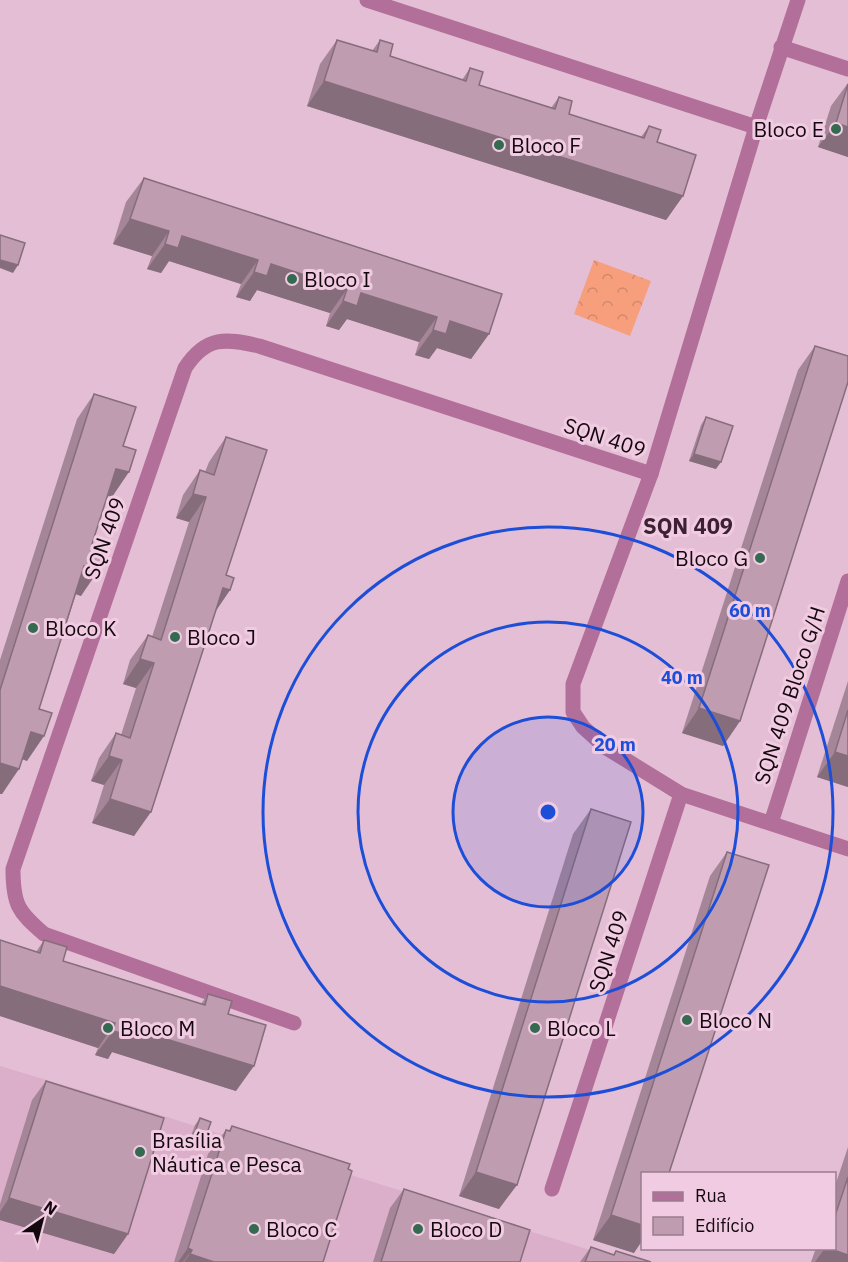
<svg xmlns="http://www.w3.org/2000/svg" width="848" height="1262" font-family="'IBM Plex Sans',sans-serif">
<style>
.built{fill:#dbafc9}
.park{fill:url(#park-crowns)}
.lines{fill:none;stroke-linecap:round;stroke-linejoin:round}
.street{stroke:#b26f99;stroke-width:15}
.wall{fill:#a58698}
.shaded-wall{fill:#866d7c}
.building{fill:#c09cb1;stroke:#866d7c;stroke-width:1.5}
.ring{fill:none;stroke:#1d4ed8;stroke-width:3}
.poi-dot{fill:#336a50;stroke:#f1cbe2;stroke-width:2}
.labels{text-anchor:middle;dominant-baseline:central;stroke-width:6;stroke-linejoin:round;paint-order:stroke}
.poi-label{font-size:21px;fill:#14080f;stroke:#f1cbe2;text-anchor:start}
.street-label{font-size:21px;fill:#14080f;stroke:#f1cbe2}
.neighbourhood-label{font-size:22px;font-weight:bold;fill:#3d2133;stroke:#f1cbe2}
.centre{fill:#1d4ed8;stroke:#f1cbe2;stroke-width:3}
.ring-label{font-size:18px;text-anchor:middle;font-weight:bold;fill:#1d4ed8;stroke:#f1cbe2;stroke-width:6;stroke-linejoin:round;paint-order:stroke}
</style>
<defs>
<pattern id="park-crowns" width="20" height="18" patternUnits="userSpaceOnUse" patternTransform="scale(1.5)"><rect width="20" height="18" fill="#f79f7d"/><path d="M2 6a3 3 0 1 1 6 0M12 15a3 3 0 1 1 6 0" fill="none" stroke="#d3876b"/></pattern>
</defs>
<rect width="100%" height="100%" fill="#e4bed5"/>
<path class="built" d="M0 1066 103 1097 628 1262H3L0 1261Z"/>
<path class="park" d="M594 260 651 281 630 336 574 314Z"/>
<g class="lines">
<g class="street">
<path d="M367 0 756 127"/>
<path d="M798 0 756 127 651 474 573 684V712L583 727 605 747 681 794 848 849"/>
<path d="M781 47 848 69"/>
<path d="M771 823 848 581"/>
<path d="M294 1023 44 934C18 912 13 904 13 869L185 368C206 336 225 338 259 346L651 474"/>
<path d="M552 1189 681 794"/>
</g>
</g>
<g class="wall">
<path d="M337 40 372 51 380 40 390 56 462 80 470 68 479 85 551 108 559 97 569 114 641 137 649 126 683 196 666 220 307 106 320 64Z"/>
<path d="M848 83V157L818 147 831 106Z"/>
<path d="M144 178 489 334 471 359 437 348 429 359 415 355 419 342 347 319 339 330 326 326 330 313 257 290 250 301 236 297 241 284 169 261 161 273 147 269 152 256 113 244 126 202Z"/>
<path d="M815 346 740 721 723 746 682 733 798 370Z"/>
<path d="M94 394 123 446 112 497 107 496 92 544 81 596 76 594 39 709 27 761 23 759 2 794H0V660L77 419Z"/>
<path d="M706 417 716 469 689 461 701 425Z"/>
<path d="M226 437V575L230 590 215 612 134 836 92 823 104 785 91 781 99 758 116 733 121 735 136 688 123 684 130 660 148 635 152 637 189 522 176 518 183 495 200 470 205 472 209 462Z"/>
<path d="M848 681V787L817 777Z"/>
<path d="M591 809 499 1209 459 1196 573 834Z"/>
<path d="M727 852 634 1253 593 1240 710 876Z"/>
<path d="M0 940 36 952 44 940 63 961 201 1004 208 994 228 1014 236 1091 112 1052 108 1059 95 1055 98 1048 0 1016Z"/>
<path d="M46 1081 128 1234 114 1254 0 1220V1204L32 1100Z"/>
<path d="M200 1118 202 1140 191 1136 195 1125Z"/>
<path d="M232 1126 323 1262H174L208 1154 226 1130 229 1131Z"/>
<path d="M848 1147V1262H811L816 1248H834V1189Z"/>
<path d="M404 1189 520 1262H373L390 1208Z"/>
<path d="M591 1247 613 1255 616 1251 651 1262H580Z"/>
</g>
<g class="shaded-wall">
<path d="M324 81 683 196 666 220 307 106Z"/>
<path d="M836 123 848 127V157L818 147Z"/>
<path d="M130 219 169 231 152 256 113 244Z"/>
<path d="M182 236 258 260 241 284 169 261 161 273 147 269 165 244Z"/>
<path d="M0 260 18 265 13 273 0 268Z"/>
<path d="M271 264 347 289 330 313 257 290 250 301 236 297 254 272Z"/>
<path d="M361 293 437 317 419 342 347 319 339 330 326 326 343 301Z"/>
<path d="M450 321 489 334 471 359 437 348 429 359 415 355 433 330Z"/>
<path d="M694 454 721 462 716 469 689 461Z"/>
<path d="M116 469 129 472 112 497 99 493Z"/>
<path d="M193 494 206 497 189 522 176 518Z"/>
<path d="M84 566 98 571 81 596 67 591Z"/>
<path d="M223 588 230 590 213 615Z"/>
<path d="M140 659 154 663 136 688 123 684Z"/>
<path d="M699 708 740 721 723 746 682 733Z"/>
<path d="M31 732 44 736 27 761 14 756Z"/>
<path d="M835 752 848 756V787L817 777Z"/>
<path d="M109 756 122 760 104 785 91 781Z"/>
<path d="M0 763 19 769 2 794H0Z"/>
<path d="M110 799 151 812 134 836 92 823Z"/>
<path d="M0 986 115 1023 98 1048 0 1016Z"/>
<path d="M127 1027 254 1066 236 1091 112 1052 108 1059 95 1055 113 1031Z"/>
<path d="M196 1129 207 1133 202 1140 191 1136Z"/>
<path d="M476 1172 517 1185 499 1209 459 1196Z"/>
<path d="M9 1198 128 1234 114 1254 0 1220V1212Z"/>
<path d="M611 1215 642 1225V1241L634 1253 593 1240Z"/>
<path d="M188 1248 192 1250 183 1262H178Z"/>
<path d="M825 1248H828L848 1255V1262H815Z"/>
<path d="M190 1254 214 1262H184Z"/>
</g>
<g class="building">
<path d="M337 40 377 52 380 40 393 44 390 56 466 81 470 68 483 72 479 85 555 109 559 97 572 101 569 114 644 138 649 126 661 130 657 142 696 155 683 196 324 81Z"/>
<path d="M848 84V127L836 123Z"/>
<path d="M144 178 502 294 489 334 450 321 446 334 433 330 437 317 361 293 357 306 343 301 347 289 271 264 267 276 254 272 258 260 182 236 178 248 165 244 169 231 130 219Z"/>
<path d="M0 235 25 243 18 265 0 260Z"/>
<path d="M815 346 848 356V382L740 721 699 708Z"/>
<path d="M94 394 136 407 123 446 136 450 129 472 116 469 92 544 105 548 98 571 84 566 39 709 52 713 44 736 31 732 19 769 0 763V690Z"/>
<path d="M706 417 733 426 721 462 694 454Z"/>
<path d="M226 437 267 450 226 575 234 578 230 590 223 588 151 812 110 799 122 760 109 756 116 733 130 738 154 663 140 659 148 635 161 640 206 497 193 494 200 470 214 475Z"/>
<path d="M848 710V756L835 752Z"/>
<path d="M591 809 631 822 517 1185 476 1172Z"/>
<path d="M727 852 769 865 669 1173H642V1225L611 1215Z"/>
<path d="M0 940 40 953 44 940 67 947 63 961 205 1005 208 994 232 1001 228 1014 266 1025 254 1066 127 1027 125 1034 113 1031 115 1023 0 986Z"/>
<path d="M46 1081 164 1118 128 1234 9 1198Z"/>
<path d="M200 1118 211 1122 207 1133 196 1129Z"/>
<path d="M232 1126 350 1164 348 1169 352 1171 323 1262H214L190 1254 192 1250 188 1248 226 1130 230 1131Z"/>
<path d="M848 1177V1255L828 1248H834V1219Z"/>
<path d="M404 1189 530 1230 520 1262H381Z"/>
<path d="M591 1247 614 1255 616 1251 651 1262H585Z"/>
</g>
<circle cx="548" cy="812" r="95" fill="#1d4ed8" fill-opacity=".12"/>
<g class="ring">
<circle cx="548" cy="812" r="95"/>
<circle cx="548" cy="812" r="190"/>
<circle cx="548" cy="812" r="285"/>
</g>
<g class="poi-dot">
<circle cx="836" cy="129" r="6"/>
<circle cx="499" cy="145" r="6"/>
<circle cx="292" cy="279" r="6"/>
<circle cx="760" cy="558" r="6"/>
<circle cx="33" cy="628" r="6"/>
<circle cx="175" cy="637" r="6"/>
<circle cx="687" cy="1020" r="6"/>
<circle cx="108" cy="1028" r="6"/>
<circle cx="535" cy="1028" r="6"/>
<circle cx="140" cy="1152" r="6"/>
<circle cx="254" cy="1229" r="6"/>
<circle cx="418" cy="1229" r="6"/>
</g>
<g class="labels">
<g class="poi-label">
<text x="824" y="129" text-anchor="end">Bloco E</text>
<text x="511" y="145">Bloco F</text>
<text x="304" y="279">Bloco I</text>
<text x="748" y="558" text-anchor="end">Bloco G</text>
<text x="45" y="628">Bloco K</text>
<text x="187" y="637">Bloco J</text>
<text x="699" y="1020">Bloco N</text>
<text x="120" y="1028">Bloco M</text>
<text x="547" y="1028">Bloco L</text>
<text x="152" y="1140">Brasília<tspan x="152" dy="24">Náutica e Pesca</tspan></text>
<text x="266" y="1229">Bloco C</text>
<text x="430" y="1229">Bloco D</text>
</g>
<g class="street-label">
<text transform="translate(605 437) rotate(18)">SQN 409</text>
<text transform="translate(104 538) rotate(-71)">SQN 409</text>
<text transform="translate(789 695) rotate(-72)">SQN 409 Bloco G/H</text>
<text transform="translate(608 951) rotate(-72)">SQN 409</text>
</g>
<g class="neighbourhood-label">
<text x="688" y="525">SQN 409</text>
</g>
</g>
<circle cx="548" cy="812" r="9" class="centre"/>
<g class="ring-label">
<text x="750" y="617">60 m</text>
<text x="682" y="684">40 m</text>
<text x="615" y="751">20 m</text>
</g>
<rect x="641" y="1172" width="195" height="78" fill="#f1cbe2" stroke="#997d8e" stroke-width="1.5"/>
<rect x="653" y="1192" width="30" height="9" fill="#b26f99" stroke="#997d8e" stroke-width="1.5"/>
<text x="695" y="1202" font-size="18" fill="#14080f">Rua</text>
<rect x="653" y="1217" width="30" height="18" fill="#c09cb1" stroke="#997d8e" stroke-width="1.5"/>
<text x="695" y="1232" font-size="18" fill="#14080f">Edifício</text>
<g transform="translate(42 1220) rotate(35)" stroke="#f1cbe2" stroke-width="4.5" paint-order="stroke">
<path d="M0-4.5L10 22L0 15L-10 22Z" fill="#14080f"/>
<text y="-9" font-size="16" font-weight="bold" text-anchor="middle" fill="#14080f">N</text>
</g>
</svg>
